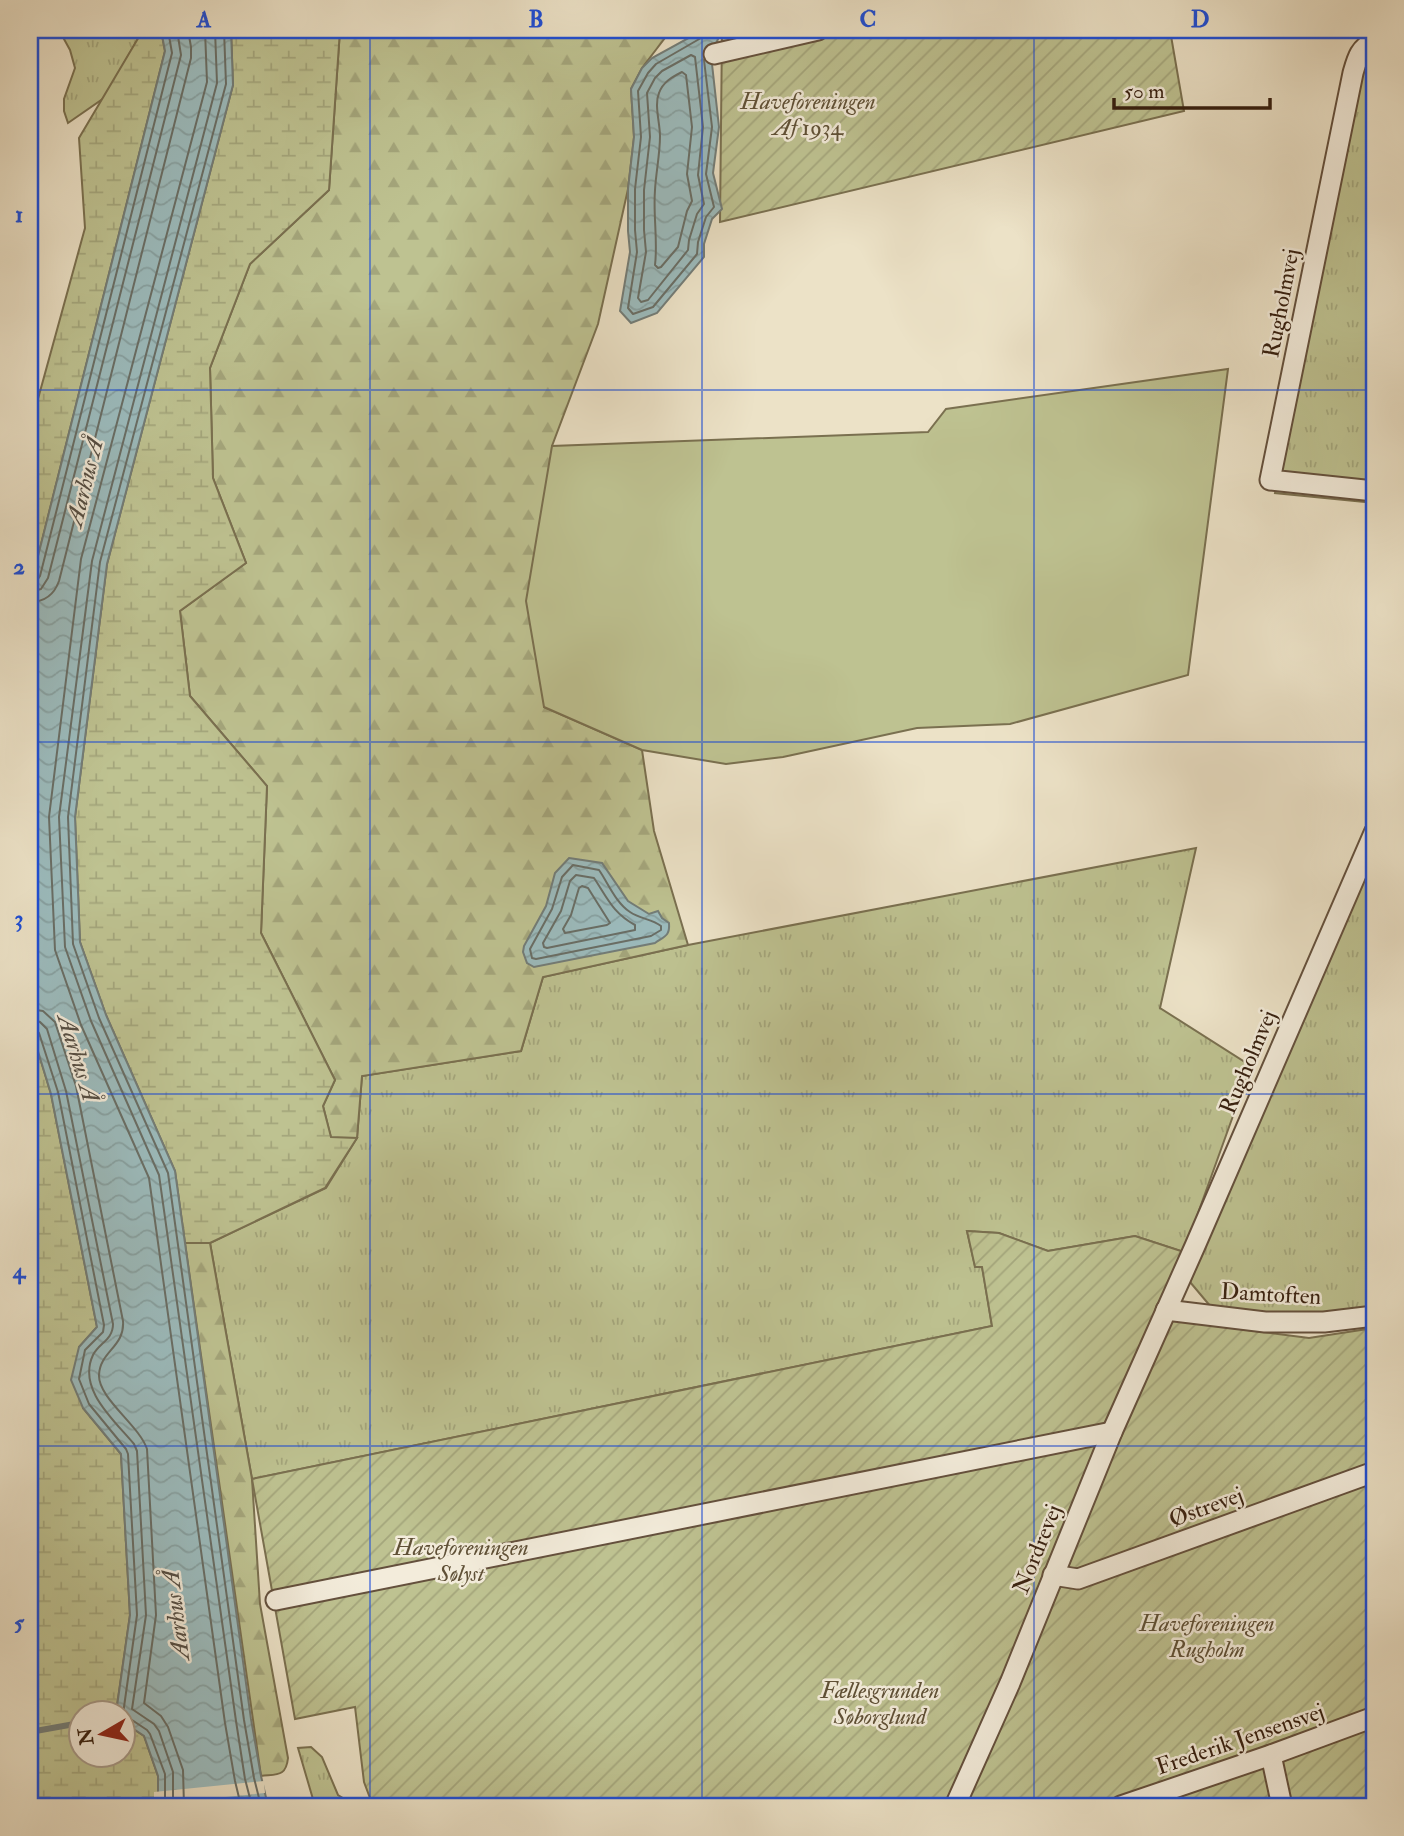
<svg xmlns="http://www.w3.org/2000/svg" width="1404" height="1836" font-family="'IM FELL Double Pica',serif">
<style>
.grass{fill:url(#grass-tufts);stroke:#7a7050;stroke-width:2}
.forest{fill:url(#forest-firs);stroke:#7a7050;stroke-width:2}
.wetland{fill:url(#wetland-marsh);stroke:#7a7050;stroke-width:2}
.garden{fill:url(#garden-furrows);stroke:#7a7050;stroke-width:2}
.pitch{fill:#bec291;stroke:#7a7050;stroke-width:2}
.water{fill:url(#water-waves);stroke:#737d78;stroke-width:2}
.pier{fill:#ece2c7}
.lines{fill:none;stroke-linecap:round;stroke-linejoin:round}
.shore{stroke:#696e66;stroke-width:2}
.stream{stroke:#737d78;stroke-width:6}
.minor-casing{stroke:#64503d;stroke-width:23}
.minor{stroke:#f3ecdb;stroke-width:19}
.grid{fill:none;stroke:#1d4ed8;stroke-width:2;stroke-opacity:0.55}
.labels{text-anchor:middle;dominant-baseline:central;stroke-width:5;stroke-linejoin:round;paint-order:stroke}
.park-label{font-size:23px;font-style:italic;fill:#5f5036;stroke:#f3ecdb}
.street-label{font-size:23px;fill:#361f0f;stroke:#f3ecdb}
.water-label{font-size:24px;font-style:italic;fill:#554e44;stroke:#f3ecdb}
.neatline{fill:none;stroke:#1d4ed8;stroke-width:2.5}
.grid-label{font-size:23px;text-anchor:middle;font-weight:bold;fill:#1d4ed8}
</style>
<defs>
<pattern id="grass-tufts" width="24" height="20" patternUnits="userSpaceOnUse" patternTransform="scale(1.75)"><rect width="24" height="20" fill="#bec291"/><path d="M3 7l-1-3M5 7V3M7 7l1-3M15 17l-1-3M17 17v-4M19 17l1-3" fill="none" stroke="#a4a67c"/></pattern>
<pattern id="forest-firs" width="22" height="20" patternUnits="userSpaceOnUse" patternTransform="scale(1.75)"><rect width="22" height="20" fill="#bec291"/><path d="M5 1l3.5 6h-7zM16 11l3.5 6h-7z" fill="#a4a67c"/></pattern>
<pattern id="wetland-marsh" width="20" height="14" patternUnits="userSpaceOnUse" patternTransform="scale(1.75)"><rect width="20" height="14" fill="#bec291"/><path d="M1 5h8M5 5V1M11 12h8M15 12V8" fill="none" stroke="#a4a67c"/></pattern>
<pattern id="garden-furrows" width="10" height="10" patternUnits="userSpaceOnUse" patternTransform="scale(1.75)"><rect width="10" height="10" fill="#bec291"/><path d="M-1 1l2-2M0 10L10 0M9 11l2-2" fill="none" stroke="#a4a67c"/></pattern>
<pattern id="water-waves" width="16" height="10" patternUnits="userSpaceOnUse" patternTransform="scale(1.75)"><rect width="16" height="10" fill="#9cbcbe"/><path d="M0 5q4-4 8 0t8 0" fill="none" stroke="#87a1a2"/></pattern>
</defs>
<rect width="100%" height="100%" fill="#ece2c7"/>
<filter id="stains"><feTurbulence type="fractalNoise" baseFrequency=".00286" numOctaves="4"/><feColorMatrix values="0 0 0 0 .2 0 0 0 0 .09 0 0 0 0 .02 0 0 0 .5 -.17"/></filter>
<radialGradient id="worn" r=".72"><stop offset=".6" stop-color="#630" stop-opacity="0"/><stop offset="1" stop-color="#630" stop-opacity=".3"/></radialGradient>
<g class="grass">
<path d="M59 30H143L104 98 68 123 64 111V99L75 68 70 50Z"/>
<path d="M1374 58V503L1275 493 1362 66Z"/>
<path d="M1196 848 1160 1008 1251 1066 1184 1252 1135 1236 1048 1251 999 1233 967 1231 975 1266H982L992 1326 252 1479 210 1243 326 1188 357 1138 362 1076 521 1051 543 977 688 945Z"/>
<path d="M1374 855V1312L1320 1318 1211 1307 1190 1282Z"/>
<path d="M311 1747 322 1757 338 1795 356 1806H315L298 1748Z"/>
</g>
<g class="forest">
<path d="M340 30H671L642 68 631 89 634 137 628 189 598 324 552 446 544 707 642 750 654 831 688 945 543 977 521 1051 362 1076 357 1138H331L323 1106 335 1080 261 933 267 786 190 696 180 611 246 563 213 478 210 368 250 264 329 190Z"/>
<path d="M185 1243H210L252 1479 260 1604 288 1758C286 1777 277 1774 261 1776Z"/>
</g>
<g class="wetland">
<path d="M143 30H161L165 51 30 588V428L85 228 79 138Z"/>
<path d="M231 30H340L329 190 250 264 210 368 213 478 246 563 180 611 190 696 267 786 261 933 335 1080 323 1106 331 1137 357 1138 325 1188 210 1243H185L175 1171 106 1015 80 942 75 817 107 564 233 85Z"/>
<path d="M30 1025 51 1094 97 1327 79 1347 83 1408 121 1454 130 1615 116 1713 80 1714V1756H122L123 1722 144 1736 158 1776V1806H30Z"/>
</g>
<g class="garden">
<path d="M722 30H1170L1184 111 720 222Z"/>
<path d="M967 1231 999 1233 1048 1251 1135 1236 1184 1252 1155 1318 1309 1338 1374 1328V1806H373L364 1782 355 1707 295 1719 252 1479 992 1326 982 1267H975Z"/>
</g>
<path class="pitch" d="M1228 369 1188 675 1010 724 917 728 783 757 726 764 642 750 544 707 526 601 552 446 928 432 946 409Z"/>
<g class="water">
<path d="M161 30H231L233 85 107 564 75 817 80 942 106 1015 175 1171 251 1719 261 1776 268 1806H158V1776L144 1736 123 1722 122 1714 116 1713 130 1615 121 1454 83 1408 71 1380 79 1347 97 1327 51 1094 30 1025V588L165 51Z"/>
<path d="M703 30H722L711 55 719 127 713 173 722 209 712 219 704 244V257L657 313 631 323 620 311 630 252 628 231V189L634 137 631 89 642 68 652 58Z"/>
<path d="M569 858 602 863 628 901 649 914 658 911 662 918 669 923C670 936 665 936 655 943L534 967 527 963 523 952 524 946 546 906 555 873Z"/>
</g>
<path class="pier" d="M264 1781 265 1793 154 1804V1792Z"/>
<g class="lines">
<g class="shore">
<path d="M205 30 207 82 81 559 49 817 55 950 81 1025 149 1178 225 1723 235 1781 241 1806"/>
<path d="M215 30 217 83 92 561 59 817 65 947 91 1021 159 1175 236 1721 245 1779 252 1806"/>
<path d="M224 30 226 84 100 562 68 817 73 944 99 1018 168 1173 244 1720 254 1778 261 1806"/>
<path d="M691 55 695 57 703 127 698 175 704 204 697 214 689 240 688 250 648 300 641 302 638 298 646 252 644 230V190L650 137 647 93 655 78 662 71Z"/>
<path d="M704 60 712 127 706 174 714 207 706 217 698 242 697 254 653 307 633 314 628 308 637 252 635 230V189L641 137 638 91 648 73 656 64 701 38 704 35 705 30"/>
<path d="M682 72 686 75 692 127 687 174 692 201 687 211 678 247 661 267 658 268 655 265C658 241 653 215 655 190 656 172 660 154 660 136 660 123 654 105 659 93 663 82 672 77 682 72Z"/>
<path d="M30 583 36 582 40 576 172 53 168 30"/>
<path d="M30 592 41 589 48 578 181 55 177 30"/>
<path d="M30 602C44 602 54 595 59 581L191 58V47L188 30"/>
<path d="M573 865 599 870C608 883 616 903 630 912 640 919 652 919 661 926V930L651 936 536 959 532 958 530 949 552 909 562 877Z"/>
<path d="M576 875 594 878C608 899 613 913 635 925V930L547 948 544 947 543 943 561 911 570 881Z"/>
<path d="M582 886 588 888 610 923 607 925 565 933 563 929 571 915 579 888Z"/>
<path d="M30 1009 43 1011 55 1022 76 1086 123 1321C125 1347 100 1351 99 1375 98 1398 139 1425 147 1449L156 1615 144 1703 161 1716 168 1727 183 1770 184 1806"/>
<path d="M30 1019 40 1022 47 1029 66 1091 113 1324C113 1340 99 1343 93 1355 77 1389 114 1420 134 1444L137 1451 146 1615 132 1709 154 1724 159 1731 173 1772V1806"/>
<path d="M30 1028 35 1029 39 1033 58 1092 104 1325 103 1332 85 1350 79 1379 89 1404 126 1449 128 1454 137 1615 123 1714 147 1730 150 1734 165 1774V1806"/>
</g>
<path class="stream" d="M30 1732 80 1723"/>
<g class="minor-casing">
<g id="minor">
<path d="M1374 42C1360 47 1357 59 1353 73L1270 480 1374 491"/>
<path d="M714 54 818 30"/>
<path d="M1166 1310 1265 1322H1324L1374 1316"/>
<path d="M1053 1575 1078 1579 1374 1472"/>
<path d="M276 1600 1112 1432"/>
<path d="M1271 1755 1282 1806"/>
<path d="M955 1806 1010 1683 1112 1432 1195 1246 1374 833"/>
<path d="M1121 1806 1271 1755 1374 1717"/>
</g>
</g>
<use href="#minor" class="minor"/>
</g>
<path class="grid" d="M370 30V1806M702 30V1806M1034 30V1806M30 390H1374M30 742H1374M30 1094H1374M30 1446H1374"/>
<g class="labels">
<g class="park-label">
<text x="808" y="101">Haveforeningen<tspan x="808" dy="26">Af 1934</tspan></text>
<text x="461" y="1547">Haveforeningen<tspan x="461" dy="26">Sølyst</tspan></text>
<text x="1207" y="1623">Haveforeningen<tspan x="1207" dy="26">Rugholm</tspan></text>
<text x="880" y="1690">Fællesgrunden<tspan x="880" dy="26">Søborglund</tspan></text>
</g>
<g class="street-label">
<text transform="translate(1281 303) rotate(-79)">Rugholmvej</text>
<text transform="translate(1248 1062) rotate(-67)">Rugholmvej</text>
<text transform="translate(1271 1294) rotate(3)">Damtoften</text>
<text transform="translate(1206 1507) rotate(-20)">Østrevej</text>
<text transform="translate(1037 1549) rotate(-68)">Nordrevej</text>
<text transform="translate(1240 1739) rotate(-19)">Frederik Jensensvej</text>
</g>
<g class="water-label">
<text transform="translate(85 482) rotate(-76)">Aarhus Å</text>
<text transform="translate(78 1058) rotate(73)">Aarhus Å</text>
<text transform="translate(176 1615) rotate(-97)">Aarhus Å</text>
</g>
</g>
<rect width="1404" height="1836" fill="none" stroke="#ece2c7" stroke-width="77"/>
<g transform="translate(102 1734) rotate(261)"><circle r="33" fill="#f3ecdb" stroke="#a79a89" stroke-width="2"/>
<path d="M0-5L12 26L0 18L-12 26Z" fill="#8f2418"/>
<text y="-10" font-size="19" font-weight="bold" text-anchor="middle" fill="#361f0f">N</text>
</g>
<path d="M1114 98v10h156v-10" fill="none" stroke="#361f0f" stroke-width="3.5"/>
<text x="1124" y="98" font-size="21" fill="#361f0f" stroke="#f3ecdb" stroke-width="5" paint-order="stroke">50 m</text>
<rect x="38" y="38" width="1328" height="1760" class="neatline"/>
<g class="grid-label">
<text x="204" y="27">A</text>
<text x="536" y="27">B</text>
<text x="868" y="27">C</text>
<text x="1200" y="27">D</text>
<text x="19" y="222">1</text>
<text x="19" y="574">2</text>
<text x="19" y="926">3</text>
<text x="19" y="1278">4</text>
<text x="19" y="1630">5</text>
</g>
<rect width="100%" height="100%" filter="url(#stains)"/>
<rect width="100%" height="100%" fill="url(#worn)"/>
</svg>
